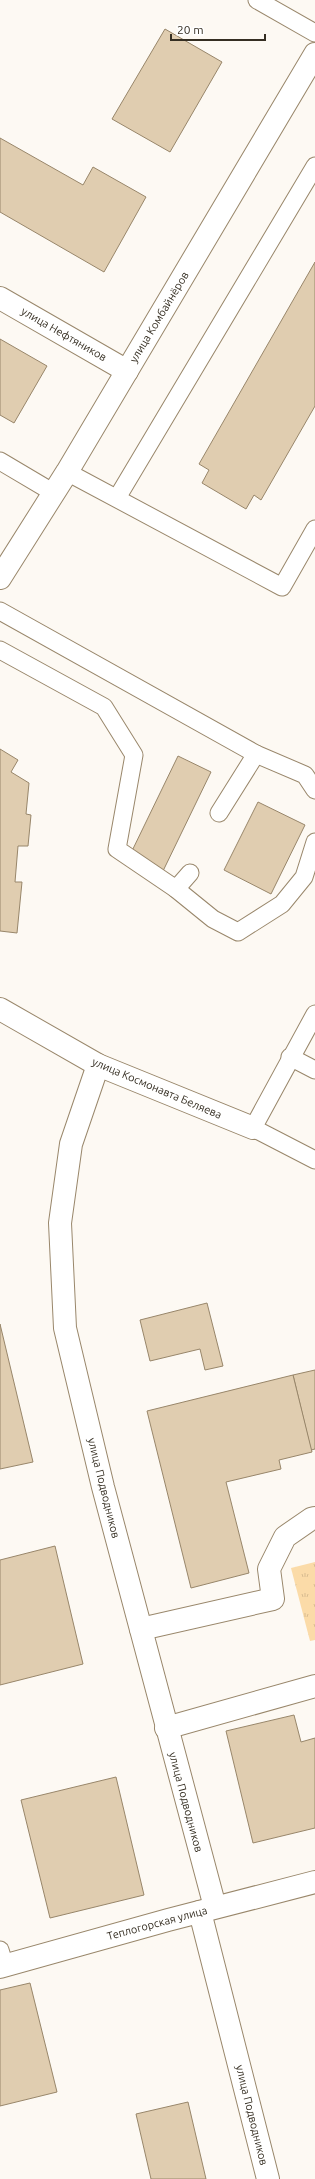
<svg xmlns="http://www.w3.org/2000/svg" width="315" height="2179" font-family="Ubuntu,sans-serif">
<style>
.park{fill:url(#park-tufts)}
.building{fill:#e0cdb0;stroke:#98866a}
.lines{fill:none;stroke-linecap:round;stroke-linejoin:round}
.service-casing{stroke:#99876b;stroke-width:19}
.minor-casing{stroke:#99876b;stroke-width:24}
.service{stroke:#fff;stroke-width:17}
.minor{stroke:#fff;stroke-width:22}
.labels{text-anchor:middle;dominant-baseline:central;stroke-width:4;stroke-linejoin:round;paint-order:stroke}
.street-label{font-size:11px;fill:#352e22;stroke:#fff}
</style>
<defs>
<pattern id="park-tufts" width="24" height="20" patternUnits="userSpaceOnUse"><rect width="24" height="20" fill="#fbdba8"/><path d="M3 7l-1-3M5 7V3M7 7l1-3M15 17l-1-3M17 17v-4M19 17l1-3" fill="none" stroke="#d8bc90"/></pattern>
</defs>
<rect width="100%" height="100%" fill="#fdf9f3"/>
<path class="park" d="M315 1562V1640L310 1641 291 1568Z"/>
<g class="building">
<path d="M165 29 222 62 170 152 112 119Z"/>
<path d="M0 138 83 185 93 167 146 197 104 272 0 212Z"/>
<path d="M315 262V406L261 500 254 495 246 509 202 483 209 470 199 464Z"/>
<path d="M0 339 47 366 14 423 0 415Z"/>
<path d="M0 749 18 760 11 772 29 783 26 814 31 815 28 846H18L15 882H22L17 933 0 931Z"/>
<path d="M178 756 211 772 163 871 130 855Z"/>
<path d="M258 802 305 825 271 894 224 870Z"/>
<path d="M207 1303 223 1366 205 1370 200 1349 150 1361 140 1320Z"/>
<path d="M0 1324 33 1462 0 1469Z"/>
<path d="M315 1370V1449L311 1450 293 1375Z"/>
<path d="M293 1375 312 1452 279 1460 281 1469 226 1482 249 1573 191 1588 147 1411Z"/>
<path d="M55 1546 83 1664 0 1685V1560Z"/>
<path d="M294 1715 301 1742 315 1738V1828L253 1843 226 1731Z"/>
<path d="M116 1777 144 1895 50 1918 21 1800Z"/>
<path d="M30 1983 57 2092 0 2106V1990Z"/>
<path d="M188 2102 206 2179H151L136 2114Z"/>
</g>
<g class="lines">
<g class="service-casing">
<g id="service">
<path d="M257 0 315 33"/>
<path d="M0 461 54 493"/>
<path d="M67 472 282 587 315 529"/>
<path d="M117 498 315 166"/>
<path d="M0 611 256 754 219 813"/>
<path d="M0 650 104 707 134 755 117 849 176 889 190 873"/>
<path d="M256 754 305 775 315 790"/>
<path d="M176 889 213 919 238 932 282 904 304 877 315 842"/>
<path d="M315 1014 253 1128 315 1160"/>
<path d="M290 1057 315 1070"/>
<path d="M0 1950 5 1966"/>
</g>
</g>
<g class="minor-casing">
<g id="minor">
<path d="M0 298 127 371"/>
<path d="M0 578 67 472 315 54"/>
<path d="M0 1009 98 1065 253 1128"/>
<path d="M98 1065 71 1144 60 1223 65 1328 103 1487 215 1907"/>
<path d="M141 1629 273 1599 269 1569 285 1537 311 1519 315 1518"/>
<path d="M166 1728 315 1686"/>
<path d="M200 1912 268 2179"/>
<path d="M0 1967 168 1920 315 1882"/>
</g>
</g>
<use href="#service" class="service"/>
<use href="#minor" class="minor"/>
</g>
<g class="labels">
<g class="street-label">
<text transform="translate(159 317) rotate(-59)">улица Комбайнёров</text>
<text transform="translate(64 334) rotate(30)">улица Нефтяников</text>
<text transform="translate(157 1088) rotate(23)">улица Космонавта Беляева</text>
<text transform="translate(104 1488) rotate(76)">улица Подводников</text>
<text transform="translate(186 1802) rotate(75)">улица Подводников</text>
<text transform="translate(157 1923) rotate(-15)">Теплогорская улица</text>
<text transform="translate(252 2115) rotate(76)">улица Подводников</text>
</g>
</g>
<path d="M171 34v6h94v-6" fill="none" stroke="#352e22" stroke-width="2"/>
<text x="177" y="34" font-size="12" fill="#352e22" stroke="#ffffff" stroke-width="3" paint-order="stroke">20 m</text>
</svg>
